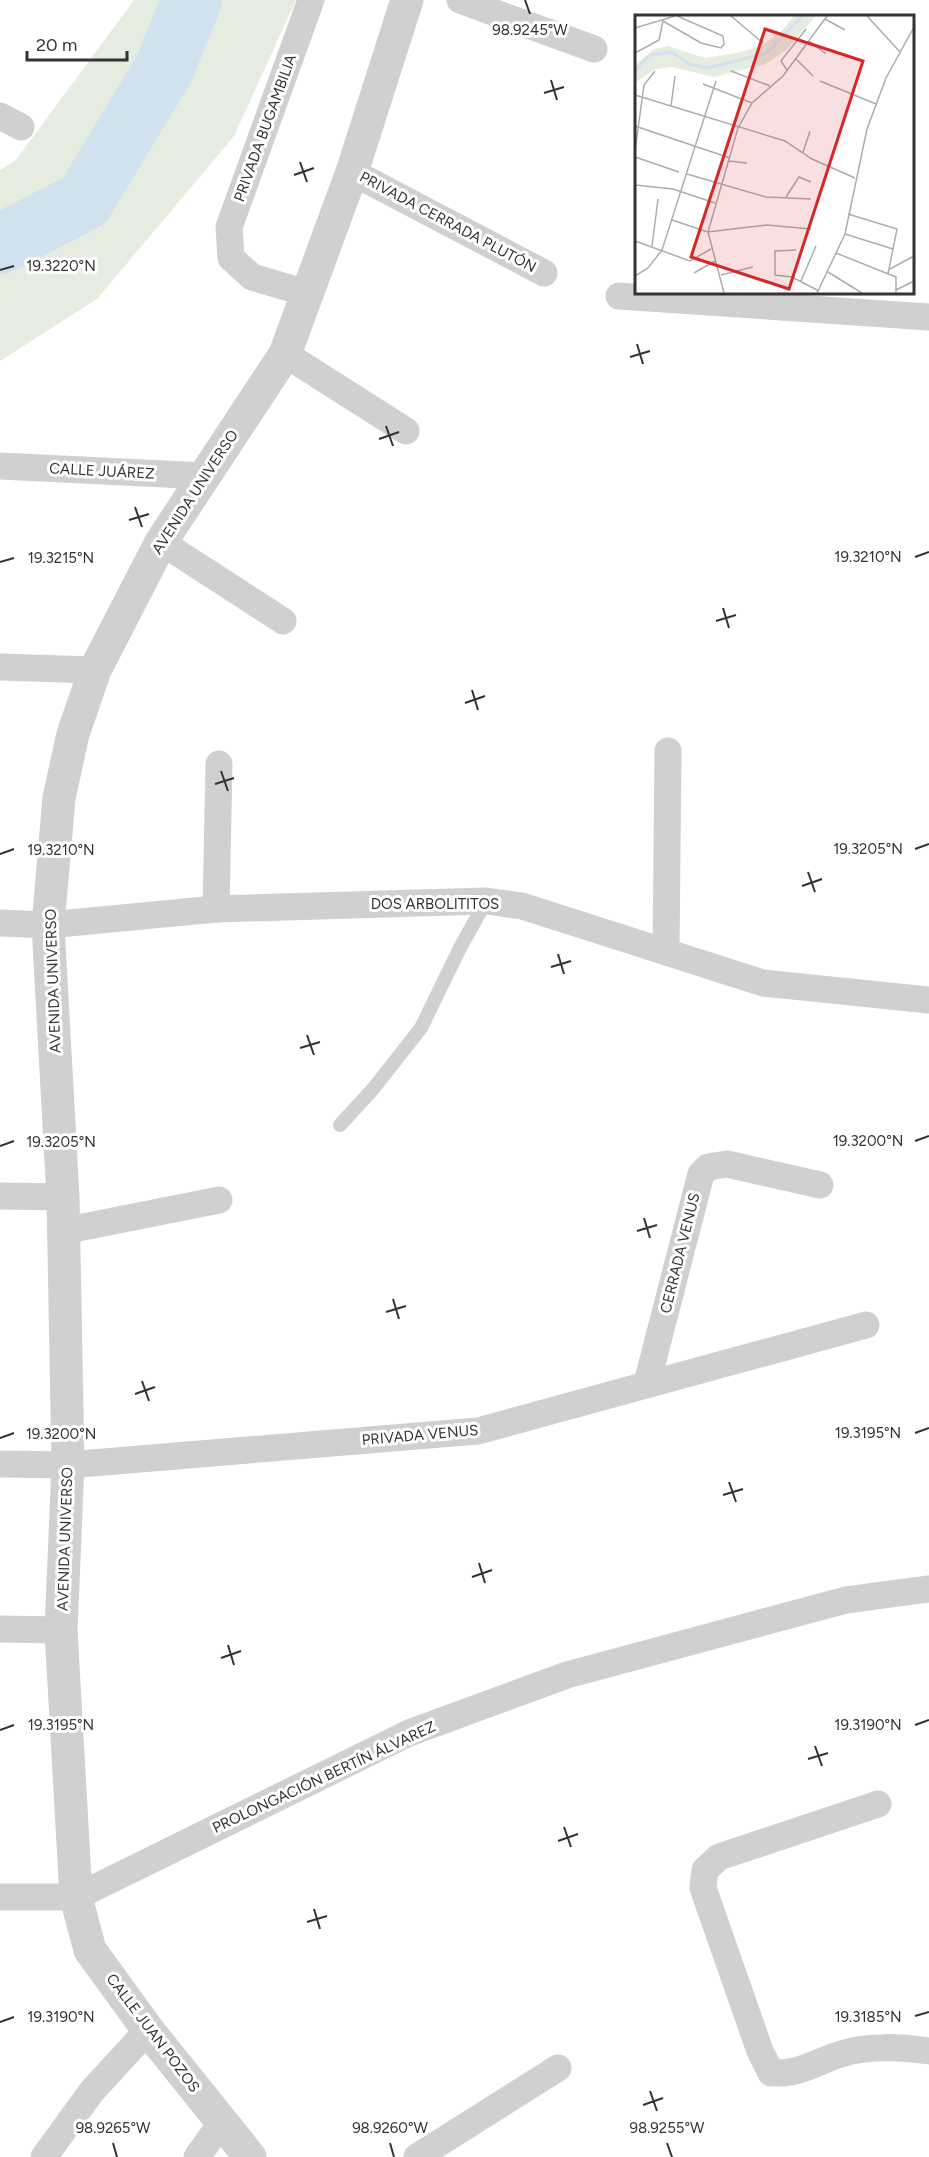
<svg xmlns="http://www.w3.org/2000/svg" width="929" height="2157" font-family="Figtree,sans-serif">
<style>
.green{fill:#e6ecdf}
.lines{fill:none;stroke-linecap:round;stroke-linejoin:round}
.river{stroke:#cfe2ee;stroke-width:60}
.service{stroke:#d0d0d0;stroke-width:14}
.minor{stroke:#d0d0d0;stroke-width:27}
.tertiary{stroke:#d0d0d0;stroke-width:33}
.ticks{fill:none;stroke:#333;stroke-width:2}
.labels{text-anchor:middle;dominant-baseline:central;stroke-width:6;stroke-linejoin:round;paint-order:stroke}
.street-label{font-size:15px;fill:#333;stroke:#fff}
.inset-river{fill:none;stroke:#cfe2ee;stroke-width:3}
.inset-road{fill:none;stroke:#adadad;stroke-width:1.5}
.view{fill:#d62828;fill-opacity:0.15;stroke:#d62828;stroke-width:3}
.inset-edge{fill:none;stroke:#333;stroke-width:3}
.ticks-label{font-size:15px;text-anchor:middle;fill:#333;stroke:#fff;stroke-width:6;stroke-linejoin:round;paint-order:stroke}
</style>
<rect width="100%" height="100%" fill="#fff"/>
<path class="green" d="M134 0H296L234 136 97 299 0 361V170L16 160Z"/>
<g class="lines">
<path class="river" d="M0 244 84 201 164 69 192 0"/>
<path class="service" d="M340 1125 373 1089 421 1028 460 948 486 901"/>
<g class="minor">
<path d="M460 0 594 49"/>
<path d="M0 116 21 127"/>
<path d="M352 172 544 273"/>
<path d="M306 293 252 277 231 258 229 227 311 0"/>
<path d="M619 296 929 317"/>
<path d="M285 354 406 431"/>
<path d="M0 466 205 476"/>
<path d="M161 542 283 621"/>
<path d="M0 667 95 670"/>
<path d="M216 909 219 764"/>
<path d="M0 923 48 925 216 909 486 901 522 906 763 983 929 1000"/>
<path d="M666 952 668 751"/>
<path d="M0 1196 63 1197"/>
<path d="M63 1231 219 1200"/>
<path d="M647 1383 701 1174 708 1167 727 1164 820 1185"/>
<path d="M0 1464 68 1465 478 1431 866 1325"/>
<path d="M0 1629 61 1630"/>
<path d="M878 1804 719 1857 705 1870 703 1888 760 2051 771 2073C802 2074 813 2063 841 2054 869 2045 900 2047 929 2051"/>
<path d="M0 1897H76L409 1733 567 1675 846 1600 929 1589"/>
<path d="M44 2157 92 2091 148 2030"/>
<path d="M197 2157 222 2122"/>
<path d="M417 2157 558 2068"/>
</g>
<path class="tertiary" d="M250 2157 148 2030 90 1950 76 1897 61 1630 68 1465 63 1197 48 925 59 798 73 734 95 670 161 542 285 354 352 172 407 0"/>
</g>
<path class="ticks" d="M525 0 530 14M551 80 557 100M544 93 564 87M300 162 307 182M294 175 314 168M0 270 14 266M637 344 643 364M630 357 650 351M386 426 393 446M379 439 399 432M135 507 142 527M129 520 149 514M915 557 929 552M0 562 14 558M723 608 729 628M716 621 736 615M472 690 478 710M465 703 485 696M221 771 228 791M215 784 234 778M915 849 929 844M0 854 14 849M808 872 815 892M802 886 822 879M558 954 564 974M551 967 571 961M307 1035 314 1055M300 1048 320 1042M915 1141 929 1136M0 1146 14 1141M644 1218 650 1238M637 1231 657 1225M393 1299 399 1319M386 1312 406 1306M142 1381 149 1401M135 1394 155 1387M915 1433 929 1428M0 1438 14 1433M729 1482 736 1502M723 1495 743 1489M479 1563 485 1583M472 1577 492 1570M228 1645 234 1665M221 1658 241 1651M915 1725 929 1720M0 1730 14 1725M815 1746 822 1766M808 1759 828 1753M564 1827 571 1847M558 1841 578 1834M314 1909 320 1929M307 1922 327 1916M915 2016 929 2012M0 2022 14 2017M650 2091 657 2111M643 2105 663 2098M113 2143 117 2157M390 2143 394 2157M667 2143 672 2157"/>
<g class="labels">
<g class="street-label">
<text transform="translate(265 128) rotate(-70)">PRIVADA BUGAMBILIA</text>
<text transform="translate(448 222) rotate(28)">PRIVADA CERRADA PLUTÓN</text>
<text transform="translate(102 471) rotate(3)">CALLE JUÁREZ</text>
<text transform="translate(195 492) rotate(-57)">AVENIDA UNIVERSO</text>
<text x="435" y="904">DOS ARBOLITITOS</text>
<text transform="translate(53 981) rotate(-92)">AVENIDA UNIVERSO</text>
<text transform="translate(680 1253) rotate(-76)">CERRADA VENUS</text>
<text transform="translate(420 1435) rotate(-5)">PRIVADA VENUS</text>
<text transform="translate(65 1539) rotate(-88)">AVENIDA UNIVERSO</text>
<text transform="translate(324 1777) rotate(-25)">PROLONGACIÓN BERTÍN ÁLVAREZ</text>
<text transform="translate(153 2033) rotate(53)">CALLE JUAN POZOS</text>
</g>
</g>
<g transform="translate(635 15)">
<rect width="279" height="279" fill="#fff"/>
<path d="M159 1H181L150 36 130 49 79 62 37 52 20 54 0 68V50L19 34 33 31 70 43 102 38 126 31 146 17Z" fill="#e6ecdf"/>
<path class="inset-river" d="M0 56 15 40 37 37 54 49 73 53 132 38 167 1"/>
<path class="inset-road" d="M96 1 128 28M232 1 265 37M190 4 210 15M28 6 66 28 86 33 89 29 88 21 42 1M0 13 40 1M174 26 191 39M0 38 24 25 28 6M161 44 178 61M152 55 146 46 171 14M96 56 135 71M185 66 241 89M68 69 117 88M0 80 150 126 177 144 220 163M36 91 40 61M0 111 95 143M0 136 9 70 20 56M168 137 175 116M0 142 44 157M94 146 112 148M52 159 131 182 176 184M0 170 38 174 80 188M151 182 164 162 176 167M213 199 262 214 253 259M37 205 73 217 132 210 176 214M210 219 258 234M0 226 55 246 76 234M17 231 23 184M161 235 140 236V260L157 262 184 276M201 238 261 262V278M255 254 279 241M193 257 227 278M59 258 80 246M86 260 118 252M0 261 13 253 27 235 81 66M166 266 181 231M261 275 279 266M89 278 73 217 103 113 117 88 148 61 192 1M182 278 210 219 232 114 251 63 279 12"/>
<path class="view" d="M130 14 228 46 154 274 56 242Z"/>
<rect width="279" height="279" class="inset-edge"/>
</g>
<g class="ticks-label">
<text x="530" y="35">98.9245°W</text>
<text x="61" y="271">19.3220°N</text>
<text x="868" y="562">19.3210°N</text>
<text x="61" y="563">19.3215°N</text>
<text x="868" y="854">19.3205°N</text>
<text x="61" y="855">19.3210°N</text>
<text x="868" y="1146">19.3200°N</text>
<text x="61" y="1147">19.3205°N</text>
<text x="868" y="1438">19.3195°N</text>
<text x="61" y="1439">19.3200°N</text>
<text x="868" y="1730">19.3190°N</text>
<text x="61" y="1730">19.3195°N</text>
<text x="868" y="2022">19.3185°N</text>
<text x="61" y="2022">19.3190°N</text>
<text x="113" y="2133">98.9265°W</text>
<text x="390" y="2133">98.9260°W</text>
<text x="667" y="2133">98.9255°W</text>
</g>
<path d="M27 51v9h100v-9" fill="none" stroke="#333333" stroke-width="3"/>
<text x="36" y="51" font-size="18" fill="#333333" stroke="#ffffff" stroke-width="4.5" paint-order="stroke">20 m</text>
</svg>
